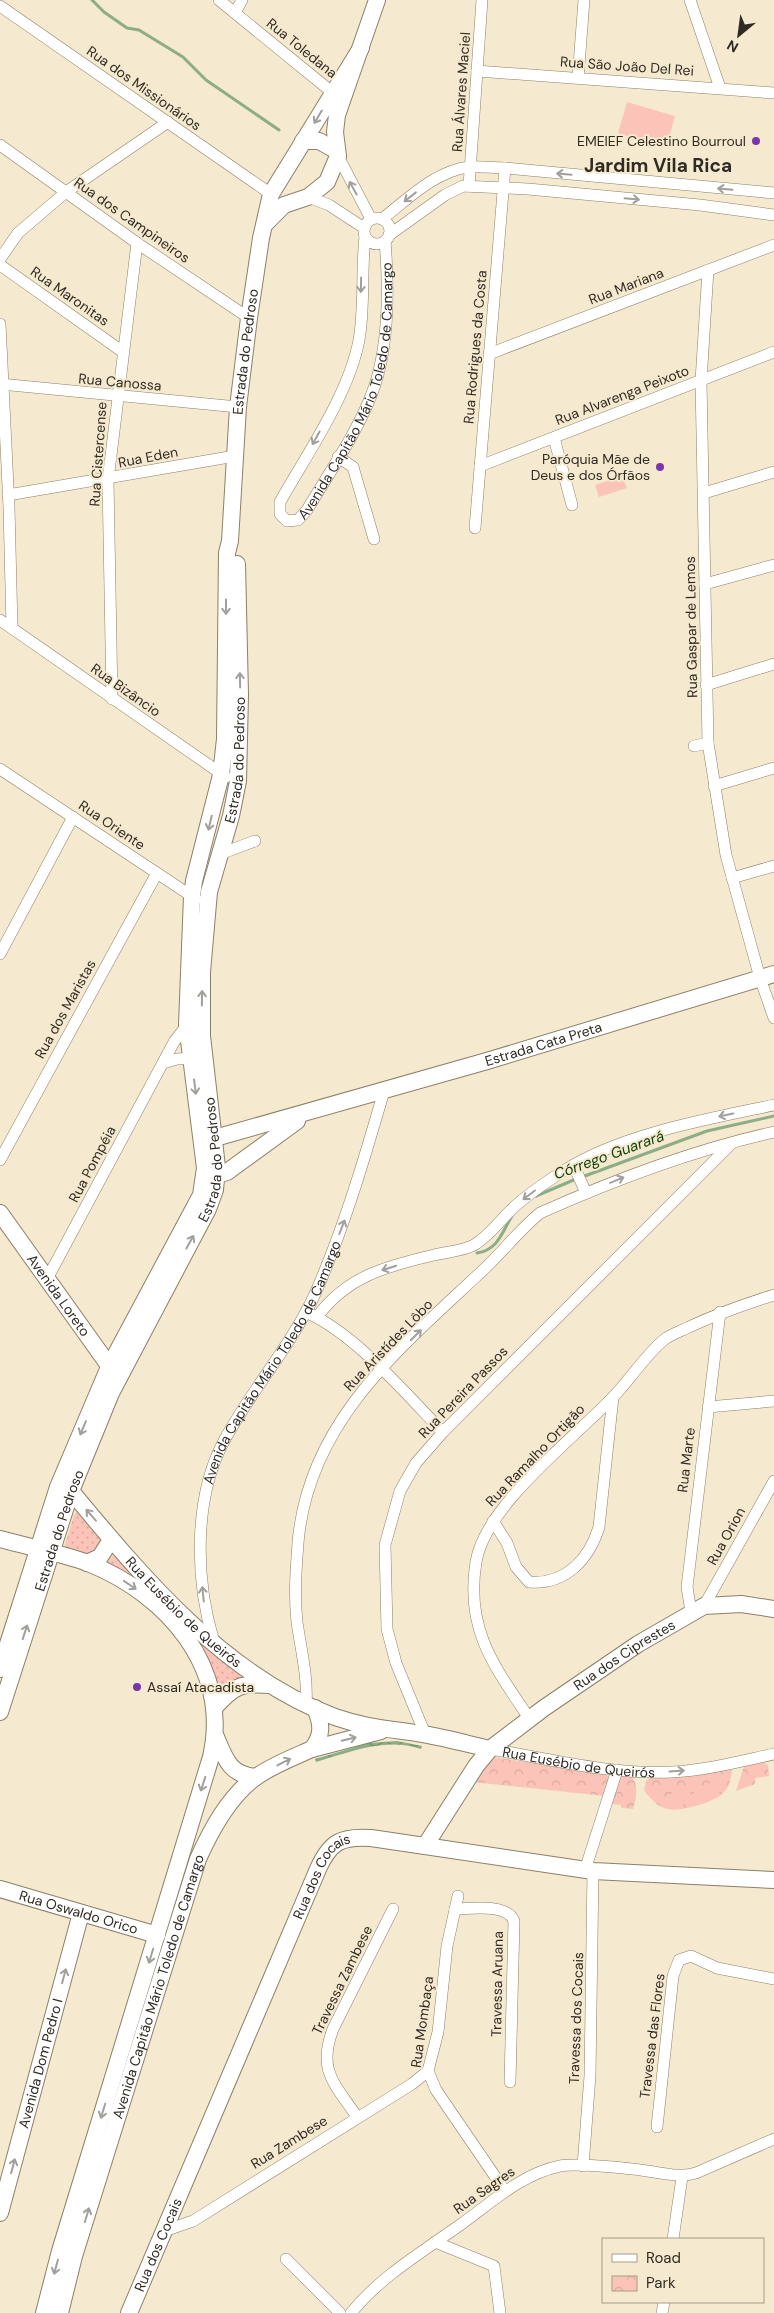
<svg xmlns="http://www.w3.org/2000/svg" width="774" height="2313" font-family="'DM Sans',sans-serif">
<style>
.grass{fill:url(#grass-dots)}
.park{fill:url(#park-crowns)}
.pitch{fill:#fcc4b9}
.water{fill:url(#water-waves)}
.lines{fill:none;stroke-linecap:round;stroke-linejoin:round}
.stream{stroke:#8cad86;stroke-width:3}
.street-casing{stroke:#8b8069;stroke-width:12}
.secondary-casing{stroke:#8b8069;stroke-width:18}
.street{stroke:#fff;stroke-width:11}
.secondary{stroke:#fff;stroke-width:16}
.oneway{stroke:#a2a09c}
.poi-dot{fill:#7b35a8;stroke:#f5e9cf;stroke-width:2}
.labels{text-anchor:middle;dominant-baseline:central;stroke-width:4;stroke-linejoin:round;paint-order:stroke}
.street-label{font-size:14px;fill:#302b22;stroke:#f5e9cf}
.poi-label{font-size:14px;fill:#302b22;stroke:#f5e9cf;text-anchor:end}
.water-label{font-size:15px;font-style:italic;fill:#103e06;stroke:#f5e9cf}
.district-label{font-size:19px;font-weight:bold;fill:#302b22;stroke:#f5e9cf}
</style>
<defs>
<pattern id="grass-dots" width="8" height="8" patternUnits="userSpaceOnUse" patternTransform="scale(1.25)"><rect width="8" height="8" fill="#fcc4b9"/><path d="M2 2h.1M6 6h.1" fill="none" stroke="#d8a99f" stroke-width="1.8" stroke-linecap="round"/></pattern>
<pattern id="park-crowns" width="20" height="18" patternUnits="userSpaceOnUse" patternTransform="scale(1.25)"><rect width="20" height="18" fill="#fcc4b9"/><path d="M2 6a3 3 0 1 1 6 0M12 15a3 3 0 1 1 6 0" fill="none" stroke="#d8a99f"/></pattern>
<pattern id="water-waves" width="16" height="10" patternUnits="userSpaceOnUse" patternTransform="scale(1.25)"><rect width="16" height="10" fill="#8cad86"/><path d="M0 5q4-4 8 0t8 0" fill="none" stroke="#738d6d"/></pattern>
</defs>
<rect width="100%" height="100%" fill="#f5e9cf"/>
<g class="grass">
<path d="M77 1511 103 1541 92 1557 64 1548 74 1515Z"/>
<path d="M115 1553 246 1677 220 1689 208 1658 192 1633 107 1563Z"/>
</g>
<g class="park">
<path d="M494 1757 606 1774 609 1778 605 1796 473 1782Z"/>
<path d="M762 1761 768 1765 769 1776 755 1778V1784L736 1791 744 1766Z"/>
<path d="M732 1769C731 1777 730 1786 724 1792 716 1802 681 1812 668 1809 657 1807 650 1798 644 1790L646 1781 651 1777Z"/>
<path d="M629 1775C640 1782 636 1798 633 1809L621 1808V1805L612 1804 619 1778Z"/>
</g>
<g class="pitch">
<path d="M627 102 675 116 666 148 618 133Z"/>
<path d="M622 476 627 488 599 497 595 485Z"/>
<path d="M714 1781 720 1794 699 1804 693 1791Z"/>
<path d="M686 1786 693 1799 673 1810 666 1797Z"/>
</g>
<path class="water" d="M397 1741 422 1746 421 1749C385 1737 351 1752 316 1762L315 1759 369 1743Z"/>
<g class="lines">
<g class="stream">
<path d="M92 0 104 12 127 28 139 30 183 57 206 80 279 130"/>
<path d="M582 1177 707 1131 774 1116"/>
<path d="M536 1196 576 1179"/>
<path d="M477 1253C498 1250 502 1232 512 1216"/>
</g>
<g class="street-casing">
<g id="street">
<path d="M219 0 338 97"/>
<path d="M690 0 720 88"/>
<path d="M0 6 271 194"/>
<path d="M235 13 242 0"/>
<path d="M477 71 774 93"/>
<path d="M578 78 584 0"/>
<path d="M0 145 137 243 249 318"/>
<path d="M338 156 371 219"/>
<path d="M469 186 482 0"/>
<path d="M308 197 329 205 364 228"/>
<circle cx="377" cy="231" r="13"/>
<path d="M382 219C408 199 435 171 469 167 481 166 493 168 505 168L774 193"/>
<path d="M389 235 445 195 463 186 528 189 700 205 774 215"/>
<path id="s1" d="M365 237C361 271 365 306 359 340 349 394 307 454 280 502V514L287 521 298 520 307 510C329 473 355 436 371 396 389 351 389 289 385 241"/>
<path d="M0 259 18 233 66 192 168 122"/>
<path d="M0 265 123 352"/>
<path d="M708 270 701 381 708 743 726 855 760 978 774 1018"/>
<path d="M0 324 9 507 12 628"/>
<path d="M489 354 774 245"/>
<path d="M0 384 238 407"/>
<path d="M554 438 572 505"/>
<path d="M338 457 353 467 374 539"/>
<path d="M480 466 774 352"/>
<path d="M704 493 774 472"/>
<path d="M8 495 235 456"/>
<path d="M475 528 505 168"/>
<path d="M705 584 774 565"/>
<path d="M0 620 226 777"/>
<path d="M706 685 774 664"/>
<path d="M112 699 108 480 137 243"/>
<path d="M694 746 708 743"/>
<path d="M0 769 196 899"/>
<path d="M714 786 774 768"/>
<path d="M220 854 255 841"/>
<path d="M732 878 774 866"/>
<path d="M0 954 73 817"/>
<path d="M163 1063 177 1059 198 1058"/>
<path d="M0 1160 157 873"/>
<path d="M574 1166 586 1193"/>
<path d="M47 1279 174 1042 187 1025 191 1023"/>
<path d="M310 1314C358 1337 405 1393 443 1432"/>
<path d="M317 1317C347 1276 387 1266 434 1255 446 1252 463 1251 474 1245 489 1236 498 1223 510 1211 526 1195 546 1182 565 1170 622 1134 708 1119 774 1105"/>
<path d="M708 1407 774 1401"/>
<path d="M493 1521 507 1543 516 1567 529 1582C565 1585 589 1560 599 1527L613 1397"/>
<path d="M704 1606 774 1481"/>
<path d="M691 1612 687 1587 720 1312"/>
<path id="s2" d="M214 1642C195 1580 193 1497 225 1439 252 1389 291 1346 315 1294 344 1228 364 1160 384 1091"/>
<path d="M306 1704C308 1677 301 1650 297 1622 294 1596 296 1569 298 1543 308 1422 399 1349 481 1272 502 1253 518 1231 540 1213 616 1179 693 1150 774 1132"/>
<path d="M529 1718C494 1666 465 1629 476 1562 485 1505 575 1438 615 1395 629 1380 650 1350 665 1339 672 1334 681 1331 689 1327 717 1314 745 1304 774 1295"/>
<path d="M425 1734 396 1663 387 1629 385 1545 400 1491 416 1463 443 1432 731 1144"/>
<path id="s3" d="M490 1749C549 1759 612 1775 672 1772 707 1770 741 1761 774 1754"/>
<path d="M585 1870 617 1770"/>
<path d="M458 1896 447 1946 438 2032 428 2071 436 2090 505 2191"/>
<path d="M455 1909C471 1909 507 1903 514 1921L510 2082"/>
<path d="M357 2117C335 2084 317 2071 333 2029L393 1909"/>
<path d="M657 2127 673 1976 679 1960 691 1956 717 1968 774 1979"/>
<path d="M583 2166 590 2076 593 1871"/>
<path d="M164 2231 193 2221 412 2084 428 2071"/>
<path d="M673 2239 682 2177"/>
<path d="M435 2242 494 2266 500 2313"/>
<path d="M286 2259 340 2313"/>
<path d="M351 2313C380 2277 422 2252 460 2225 491 2203 521 2174 560 2166 577 2163 629 2168 647 2171 664 2173 679 2178 696 2173L774 2139"/>
<path d="M662 2313 664 2302"/>
</g>
</g>
<g class="secondary-casing">
<g id="secondary">
<path d="M303 141H319L337 151"/>
<path d="M265 224 284 205 308 197 327 182 338 156 335 132 337 115 377 0"/>
<path id="s4" d="M207 1143 215 1138 487 1061 774 974"/>
<path d="M209 1172 217 1175 227 1172 297 1121"/>
<path id="s5" d="M0 1213 115 1374"/>
<path id="s6" d="M63 1489 71 1491C144 1579 225 1676 335 1717 366 1728 392 1729 423 1734 446 1738 468 1744 490 1749"/>
<path d="M0 1539C29 1547 60 1553 88 1563 168 1595 231 1668 211 1757L60 2251 44 2313"/>
<path d="M87 1563 100 1557 111 1540"/>
<path id="s7" d="M0 1669 58 1487 109 1367 201 1195 205 1168 187 1025 192 896 194 881 221 775 225 739 227 553 230 541 238 407 249 318 261 238 271 194 361 48"/>
<path d="M215 1707C234 1686 240 1683 269 1685"/>
<path id="s8" d="M0 1712 71 1491 111 1393 208 1209 215 1190 217 1167 202 1036V972L209 892 231 816 238 781 240 695 237 564"/>
<path d="M216 1737C225 1759 230 1775 256 1777"/>
<path d="M312 1749 381 1731"/>
<path id="s9" d="M425 1846 476 1766 490 1749 544 1708 638 1644 704 1606 741 1604 774 1609"/>
<path id="s10" d="M0 1889 157 1935"/>
<path id="s11" d="M0 2213 81 1913"/>
<path id="s12" d="M60 2313 74 2256 198 1859C211 1830 229 1796 256 1777 273 1765 294 1757 312 1749 323 1735 322 1724 315 1708"/>
<path id="s13" d="M129 2313 318 1869C330 1842 341 1836 371 1838L593 1871 774 1880"/>
</g>
</g>
<use href="#street" class="street"/>
<use href="#secondary" class="secondary"/>
</g>
<defs><path id="oneway-shaft" d="M-6 0H5M1.5-3L5.5 0L1.5 3" fill="none" stroke-width="1.6" stroke-linecap="round" stroke-linejoin="round" transform="scale(1.25)"/></defs>
<g class="oneway">
<use href="#oneway-shaft" transform="translate(318 117) rotate(121)"/>
<use href="#oneway-shaft" transform="translate(564 174) rotate(-175)"/>
<use href="#oneway-shaft" transform="translate(353 188) rotate(-119)"/>
<use href="#oneway-shaft" transform="translate(725 189) rotate(-175)"/>
<use href="#oneway-shaft" transform="translate(410 197) rotate(142)"/>
<use href="#oneway-shaft" transform="translate(632 199) rotate(5)"/>
<use href="#oneway-shaft" transform="translate(361 285) rotate(91)"/>
<use href="#oneway-shaft" transform="translate(316 438) rotate(119)"/>
<use href="#oneway-shaft" transform="translate(226 607) rotate(90)"/>
<use href="#oneway-shaft" transform="translate(240 680) rotate(-91)"/>
<use href="#oneway-shaft" transform="translate(210 823) rotate(103)"/>
<use href="#oneway-shaft" transform="translate(202 998) rotate(-89)"/>
<use href="#oneway-shaft" transform="translate(195 1087) rotate(83)"/>
<use href="#oneway-shaft" transform="translate(726 1115) rotate(168)"/>
<use href="#oneway-shaft" transform="translate(617 1180) rotate(-22)"/>
<use href="#oneway-shaft" transform="translate(529 1195) rotate(143)"/>
<use href="#oneway-shaft" transform="translate(342 1227) rotate(-69)"/>
<use href="#oneway-shaft" transform="translate(190 1242) rotate(-61)"/>
<use href="#oneway-shaft" transform="translate(389 1268) rotate(162)"/>
<use href="#oneway-shaft" transform="translate(416 1335) rotate(-45)"/>
<use href="#oneway-shaft" transform="translate(83 1428) rotate(113)"/>
<use href="#oneway-shaft" transform="translate(91 1515) rotate(-131)"/>
<use href="#oneway-shaft" transform="translate(130 1585) rotate(34)"/>
<use href="#oneway-shaft" transform="translate(203 1594) rotate(-96)"/>
<use href="#oneway-shaft" transform="translate(25 1632) rotate(-72)"/>
<use href="#oneway-shaft" transform="translate(349 1739) rotate(-14)"/>
<use href="#oneway-shaft" transform="translate(284 1762) rotate(-27)"/>
<use href="#oneway-shaft" transform="translate(677 1771) rotate(-4)"/>
<use href="#oneway-shaft" transform="translate(203 1784) rotate(108)"/>
<use href="#oneway-shaft" transform="translate(151 1956) rotate(107)"/>
<use href="#oneway-shaft" transform="translate(64 1976) rotate(-75)"/>
<use href="#oneway-shaft" transform="translate(103 2111) rotate(107)"/>
<use href="#oneway-shaft" transform="translate(13 2166) rotate(-75)"/>
<use href="#oneway-shaft" transform="translate(87 2215) rotate(-73)"/>
<use href="#oneway-shaft" transform="translate(56 2267) rotate(105)"/>
</g>
<g class="poi-dot">
<circle cx="756" cy="141" r="5"/>
<circle cx="660" cy="467" r="5"/>
<circle cx="137" cy="1687" r="5"/>
</g>
<g class="labels">
<g class="street-label">
<text transform="translate(302 48) rotate(39)">Rua Toledana</text>
<text transform="translate(627 66) rotate(4)">Rua São João Del Rei</text>
<text transform="translate(144 88) rotate(35)">Rua dos Missionários</text>
<text transform="translate(461 92) rotate(-86)">Rua Álvares Maciel</text>
<text transform="translate(132 220) rotate(35)">Rua dos Campineiros</text>
<text transform="translate(626 286) rotate(-21)">Rua Mariana</text>
<text transform="translate(70 296) rotate(35)">Rua Maronitas</text>
<text transform="translate(475 347) rotate(-85)">Rua Rodrigues da Costa</text>
<text stroke="none"><textPath href="#s7" startOffset="1366">Estrada do Pedroso</textPath></text>
<text transform="translate(120 382) rotate(5)">Rua Canossa</text>
<text stroke="none"><textPath href="#s1" startOffset="459">Avenida Capitão Mário Toledo de Camargo</textPath></text>
<text transform="translate(622 395) rotate(-21)">Rua Alvarenga Peixoto</text>
<text transform="translate(98 454) rotate(-86)">Rua Cistercense</text>
<text transform="translate(148 457) rotate(-11)">Rua Eden</text>
<text transform="translate(691 627) rotate(-91)">Rua Gaspar de Lemos</text>
<text transform="translate(126 690) rotate(35)">Rua Bizâncio</text>
<text stroke="none"><textPath href="#s8" startOffset="1001">Estrada do Pedroso</textPath></text>
<text transform="translate(112 825) rotate(34)">Rua Oriente</text>
<text transform="translate(65 1009) rotate(-61)">Rua dos Maristas</text>
<text stroke="none"><textPath href="#s4" startOffset="351">Estrada Cata Preta</textPath></text>
<text stroke="none"><textPath href="#s8" startOffset="596">Estrada do Pedroso</textPath></text>
<text transform="translate(92 1164) rotate(-62)">Rua Pompéia</text>
<text stroke="none"><textPath href="#s5" startOffset="101">Avenida Loreto</textPath></text>
<text transform="translate(388 1345) rotate(-46)">Rua Aristídes Lôbo</text>
<text stroke="none"><textPath href="#s2" startOffset="298">Avenida Capitão Mário Toledo de Camargo</textPath></text>
<text transform="translate(463 1392) rotate(-46)">Rua Pereira Passos</text>
<text transform="translate(535 1455) rotate(-46)">Rua Ramalho Ortigão</text>
<text transform="translate(686 1460) rotate(-83)">Rua Marte</text>
<text stroke="none"><textPath href="#s8" startOffset="191">Estrada do Pedroso</textPath></text>
<text transform="translate(726 1536) rotate(-61)">Rua Orion</text>
<text stroke="none"><textPath href="#s6" startOffset="174">Rua Eusébio de Queirós</textPath></text>
<text stroke="none"><textPath href="#s9" startOffset="281">Rua dos Ciprestes</textPath></text>
<text stroke="none"><textPath href="#s3" startOffset="90">Rua Eusébio de Queirós</textPath></text>
<text stroke="none"><textPath href="#s13" startOffset="479">Rua dos Cocais</textPath></text>
<text stroke="none"><textPath href="#s10" startOffset="82">Rua Oswaldo Orico</textPath></text>
<text transform="translate(342 1980) rotate(-64)">Travessa Zambese</text>
<text transform="translate(497 1984) rotate(-89)">Travessa Aruana</text>
<text stroke="none"><textPath href="#s12" startOffset="341">Avenida Capitão Mário Toledo de Camargo</textPath></text>
<text transform="translate(576 2018) rotate(-88)">Travessa dos Cocais</text>
<text transform="translate(422 2022) rotate(-82)">Rua Mombaça</text>
<text transform="translate(652 2036) rotate(-83)">Travessa das Flores</text>
<text stroke="none"><textPath href="#s11" startOffset="155">Avenida Dom Pedro I</textPath></text>
<text transform="translate(289 2142) rotate(-32)">Rua Zambese</text>
<text transform="translate(484 2190) rotate(-35)">Rua Sagres</text>
<text stroke="none"><textPath href="#s13" startOffset="74">Rua dos Cocais</textPath></text>
</g>
<g class="poi-label">
<text x="746" y="141">EMEIEF Celestino Bourroul</text>
<text x="650" y="459">Paróquia Mãe de<tspan x="650" dy="16">Deus e dos Órfãos</tspan></text>
<text x="147" y="1687" text-anchor="start">Assaí Atacadista</text>
</g>
<g class="water-label">
<text transform="translate(609 1155) rotate(-20)">Córrego Guarará</text>
</g>
<g class="district-label">
<text x="658" y="165">Jardim Vila Rica</text>
</g>
</g>
<rect x="602" y="2238" width="162" height="65" fill="#f5e9cf" stroke="#a69d8a"/>
<rect x="612" y="2254" width="25" height="8" fill="#ffffff" stroke="#a69d8a"/>
<text x="646" y="2263" font-size="15" fill="#302b22">Road</text>
<rect x="612" y="2276" width="25" height="15" fill="url(#park-crowns)" stroke="#a69d8a"/>
<text x="646" y="2288" font-size="15" fill="#302b22">Park</text>
<g transform="translate(739 35) rotate(209)" stroke="#f5e9cf" stroke-width="4" paint-order="stroke">
<path d="M0-4L9 19L0 12L-9 19Z" fill="#302b22"/>
<text y="-8" font-size="14" font-weight="bold" text-anchor="middle" fill="#302b22">N</text>
</g>
</svg>
